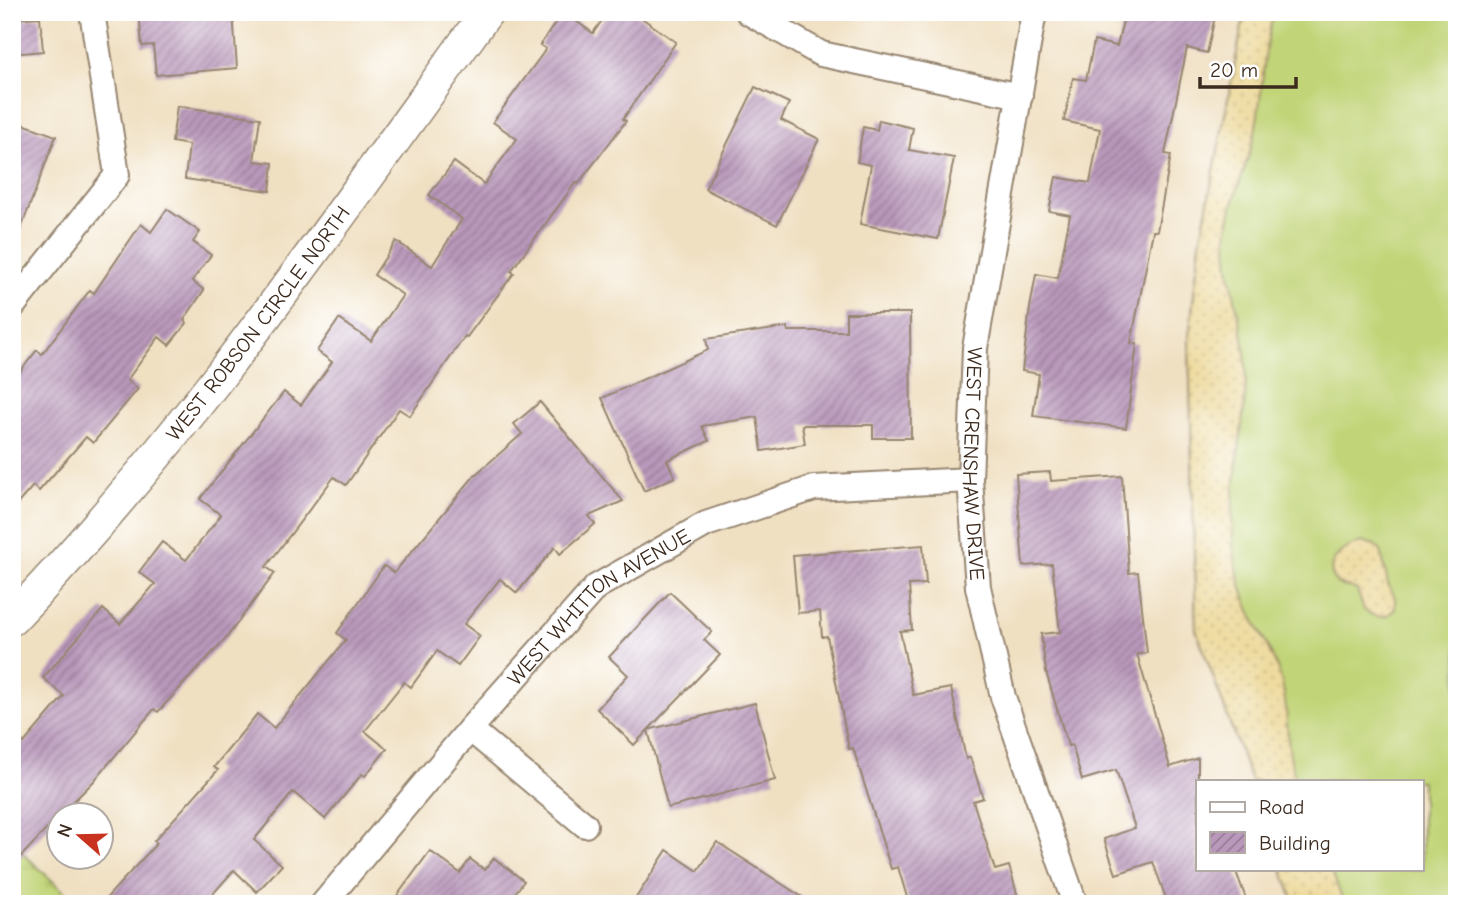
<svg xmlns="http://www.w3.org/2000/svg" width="1469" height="916" font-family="'Comic Neue',sans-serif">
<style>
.grass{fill:#c1d477;stroke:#7e7f4a;stroke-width:2}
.sand{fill:url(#sand-dots);stroke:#94825e;stroke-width:2}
.park{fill:url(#park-tufts);stroke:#7e7f4a;stroke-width:2}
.building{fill:url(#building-hatch)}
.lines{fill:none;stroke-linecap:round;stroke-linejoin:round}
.minor-casing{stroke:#968570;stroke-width:28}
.tertiary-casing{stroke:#968570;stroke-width:35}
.minor{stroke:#fff;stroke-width:24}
.tertiary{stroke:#fff;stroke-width:32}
.labels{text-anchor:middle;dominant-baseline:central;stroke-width:5;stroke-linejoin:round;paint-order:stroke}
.street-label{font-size:21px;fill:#3b2a1e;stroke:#fff}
</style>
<defs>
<pattern id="sand-dots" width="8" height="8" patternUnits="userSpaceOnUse" patternTransform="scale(1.75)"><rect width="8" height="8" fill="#eeda9e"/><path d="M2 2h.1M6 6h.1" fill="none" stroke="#cdbb88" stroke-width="1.8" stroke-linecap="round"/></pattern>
<pattern id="park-tufts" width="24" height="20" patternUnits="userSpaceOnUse" patternTransform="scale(1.75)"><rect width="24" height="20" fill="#c1d477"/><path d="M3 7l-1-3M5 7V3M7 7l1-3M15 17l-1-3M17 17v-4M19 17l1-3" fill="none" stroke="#a7b666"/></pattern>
<pattern id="building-hatch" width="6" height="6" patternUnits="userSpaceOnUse" patternTransform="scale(1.75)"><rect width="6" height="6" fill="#b998bb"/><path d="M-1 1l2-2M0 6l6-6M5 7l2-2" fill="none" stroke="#987c97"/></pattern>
</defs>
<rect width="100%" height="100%" fill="#fff"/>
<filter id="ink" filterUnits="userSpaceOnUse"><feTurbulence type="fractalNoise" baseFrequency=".0143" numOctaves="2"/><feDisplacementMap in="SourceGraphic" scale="14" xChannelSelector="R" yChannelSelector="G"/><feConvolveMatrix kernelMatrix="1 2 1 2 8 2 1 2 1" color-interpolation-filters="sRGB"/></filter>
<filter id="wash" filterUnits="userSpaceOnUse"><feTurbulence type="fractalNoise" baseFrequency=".00686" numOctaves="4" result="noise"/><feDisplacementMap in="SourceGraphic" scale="28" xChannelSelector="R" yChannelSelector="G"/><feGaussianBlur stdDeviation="1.57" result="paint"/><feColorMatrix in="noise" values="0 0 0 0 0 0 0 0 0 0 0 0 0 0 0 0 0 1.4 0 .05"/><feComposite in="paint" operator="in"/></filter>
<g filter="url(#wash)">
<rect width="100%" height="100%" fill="#f0e0c2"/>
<path class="grass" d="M1245 12H1457V904H1295L1282 869H1422V781H1251L1196 629 1189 338 1200 243Z"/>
<g class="sand">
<path d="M1245 12H1274C1262 53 1263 96 1254 137 1246 171 1228 205 1227 240 1227 286 1247 329 1246 375 1245 439 1224 501 1236 565 1240 582 1244 599 1252 615 1262 638 1276 658 1282 683 1290 716 1284 749 1297 781H1251L1196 629 1189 338 1200 243Z"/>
<path d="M1364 542 1375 545 1381 551 1388 584 1395 598V609C1386 620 1375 618 1364 610L1357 590C1351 586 1341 588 1336 582 1321 562 1347 544 1364 542Z"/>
<path d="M1282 869H1331L1344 904H1295Z"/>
</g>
<path class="park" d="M12 843 77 904H12Z"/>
<g id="blocks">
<g class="building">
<path d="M139 12H233L237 68 156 75 153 45 142 46Z"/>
<path d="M563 12 593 33 608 12H633L676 42 623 119 626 121 578 184 576 182 511 271 514 273 467 337 465 336 410 416 399 409 346 485 334 477 266 567 275 573 226 638 158 712 154 709 94 781 60 815 12 866V731L24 743 64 696 43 678 103 609 120 624 155 584 139 572 162 542 186 560 221 515 200 499 284 392 301 405 332 362 317 351 339 319 371 341 403 295 374 275 396 241 432 266 462 219 429 195 454 162 484 184 517 139 493 122 546 49 540 45Z"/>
<path d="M1125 12H1216L1207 53 1187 48 1165 154 1171 155 1157 231H1153L1131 343 1137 344 1126 428 1033 416 1039 374 1022 371 1030 308 1036 274 1058 278 1070 215 1049 211 1056 177 1090 183 1100 129 1064 121 1073 78 1086 80 1094 41 1117 46Z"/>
<path d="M40 17 43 51 12 54V19Z"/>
<path d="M755 87 789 103 781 120 819 139 777 225 705 189Z"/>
<path d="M177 106 260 118 254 161 273 163 270 191 185 179 189 145 172 142Z"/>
<path d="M12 120 56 136 15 244H12Z"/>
<path d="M879 120 913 128 909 150 954 158 938 239 860 224 871 165 857 162 863 127 877 130Z"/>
<path d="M167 209 200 232 193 242 211 255 192 281 204 290 184 320 187 323 169 345 159 337 127 380 138 389 93 443 86 437 39 491 33 486 12 510V382L37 350 42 354 90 290 94 293 141 224 151 232Z"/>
<path d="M846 313H910L911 438H873V425H802L805 444 762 451 757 417 702 426 709 441 667 460 675 477 644 491 602 398 708 350 706 339 787 327 788 331H846Z"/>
<path d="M540 402 623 501 589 516 595 524 560 554 555 547 517 593 500 579 464 624 480 636 458 666 437 651 411 687 404 682 365 731 387 749 365 776 362 774 325 819 293 792 254 840 282 865 257 892 234 870 204 904H101L157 843 154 841 218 770 214 767 257 714 274 728 346 640 337 633 384 566 394 573 475 475 522 434 514 424Z"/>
<path d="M1050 472 1051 481 1122 476 1129 573 1138 572 1147 653 1137 654 1170 767 1198 758V869H1235L1248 904H1168L1153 862 1116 874 1104 839 1135 828 1116 770 1082 780 1072 745 1068 746 1046 672 1041 634 1060 632 1052 564 1023 566 1016 474Z"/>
<path d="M923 545 926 584 909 585 912 630 900 631 913 695 951 688 966 759 970 757 983 798 973 801 995 870 1009 866 1020 904H909L898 867 891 869 853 748 849 749 827 636 822 637 820 611 798 613 793 555Z"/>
<path d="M670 592 712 632 704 640 720 655 648 730 755 703 775 780 668 808 648 730 634 745 597 709 628 675 609 657Z"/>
<path d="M717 842 813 904H632L667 850 698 871Z"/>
<path d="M430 851 460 873 470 859 485 870 494 858 524 881 507 904H391Z"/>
</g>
</g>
</g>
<g filter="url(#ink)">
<use href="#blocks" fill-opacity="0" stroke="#968570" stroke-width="2"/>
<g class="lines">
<g class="minor-casing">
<g id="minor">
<path d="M748 12 821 54 1020 96"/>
<path id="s1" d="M1034 12 975 348 970 480 978 587 1003 697 1075 904"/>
<path d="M12 307 117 175 92 12"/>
<path d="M470 729 585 825"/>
<path id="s2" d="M323 904 470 729 596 587 706 524 814 488 970 480"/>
</g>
</g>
<g class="tertiary-casing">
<g id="tertiary">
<path id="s3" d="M12 619C190 433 336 220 487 12"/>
</g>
</g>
<use href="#minor" class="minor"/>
<use href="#tertiary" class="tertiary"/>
</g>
</g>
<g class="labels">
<g class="street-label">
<text stroke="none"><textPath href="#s3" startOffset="385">WEST ROBSON CIRCLE NORTH</textPath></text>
<text stroke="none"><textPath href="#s1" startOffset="457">WEST CRENSHAW DRIVE</textPath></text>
<text stroke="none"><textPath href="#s2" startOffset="408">WEST WHITTON AVENUE</textPath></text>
</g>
</g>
<rect width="1469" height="916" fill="none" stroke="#fff" stroke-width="42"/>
<rect x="1196" y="780" width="228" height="91" fill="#ffffff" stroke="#b1aaa5" stroke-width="2"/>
<rect x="1210" y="802" width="35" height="10" fill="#ffffff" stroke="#b1aaa5" stroke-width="2"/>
<text x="1259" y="814" font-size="21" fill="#3b2a1e">Road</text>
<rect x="1210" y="832" width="35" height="21" fill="url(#building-hatch)" stroke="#b1aaa5" stroke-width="2"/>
<text x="1259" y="850" font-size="21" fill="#3b2a1e">Building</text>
<g transform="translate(80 836) rotate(290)"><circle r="33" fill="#ffffff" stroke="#b1aaa5" stroke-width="2"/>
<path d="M0-5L12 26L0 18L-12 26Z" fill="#c8321e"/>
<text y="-10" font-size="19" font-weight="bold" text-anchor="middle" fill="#3b2a1e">N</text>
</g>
<path d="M1200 77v10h96v-10" fill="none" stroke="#3b2a1e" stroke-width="3.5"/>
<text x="1210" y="77" font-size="21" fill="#3b2a1e" stroke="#ffffff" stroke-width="5" paint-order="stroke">20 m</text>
</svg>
